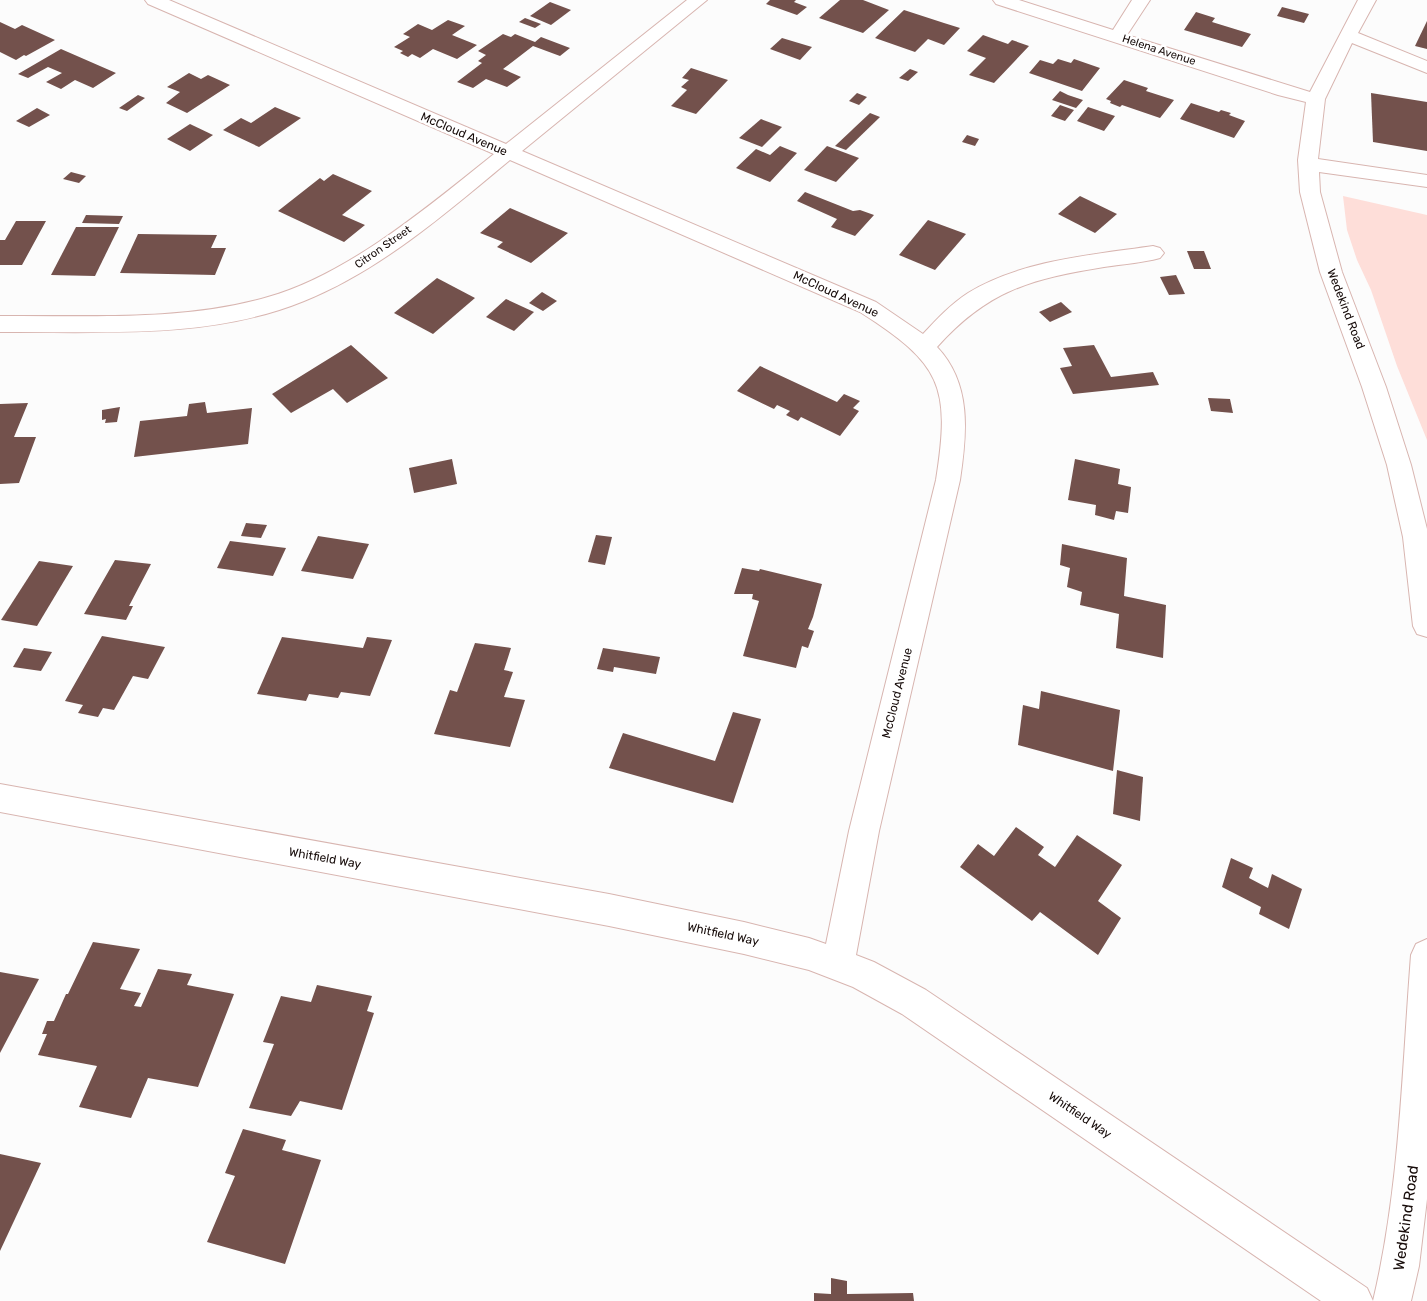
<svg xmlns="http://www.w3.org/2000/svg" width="1427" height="1301" font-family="Rubik,sans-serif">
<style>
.green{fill:#feded9}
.building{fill:#73514c}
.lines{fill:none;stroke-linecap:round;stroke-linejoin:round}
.minor-casing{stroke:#d8b5b0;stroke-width:2}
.minor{fill:#fff;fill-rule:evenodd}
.labels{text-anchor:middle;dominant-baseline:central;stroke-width:5;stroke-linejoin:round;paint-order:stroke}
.far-street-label{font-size:11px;fill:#160b09;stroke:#fff}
.street-label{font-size:12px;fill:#160b09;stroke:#fff}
.near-street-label{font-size:15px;fill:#160b09;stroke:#fff}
</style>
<rect width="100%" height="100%" fill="#fcfcfc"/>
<path class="green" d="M1343 196 1427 215V440L1397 366 1371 290 1357 260 1347 230Z"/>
<g class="building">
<path d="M770 0H796L794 2 807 7 797 15 766 4Z"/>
<path d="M840 0H863L889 10 863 33 819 18Z"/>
<path d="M550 2 571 10 551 25 530 16Z"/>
<path d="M1282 7 1309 14 1304 23 1277 16Z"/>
<path d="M904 10 944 23 960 28 944 45 928 39 915 52 875 38Z"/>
<path d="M1196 12 1215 18 1212 22 1251 34 1242 47 1184 30Z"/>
<path d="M525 18 541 24 535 28 519 22Z"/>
<path d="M448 20 465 26 452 35 477 45 457 59 433 49 420 58 412 54 408 57 400 53 403 51 394 47 410 37 403 34 418 24 432 30Z"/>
<path d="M1427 21V49L1415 46Z"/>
<path d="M0 22 15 29 22 25 55 40 26 56 24 55 16 60 0 52Z"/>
<path d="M503 34 511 37 515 34 535 42 541 37 570 48 560 56 533 46 503 69 521 77 507 87 486 79 473 88 457 82 482 63 478 61 486 55 478 51Z"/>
<path d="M983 35 1008 44 1012 40 1029 46 994 83 969 75 986 58 967 51Z"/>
<path d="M782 38 812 47 800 60 770 49Z"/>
<path d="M61 49 116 73 93 88 75 80 61 89 46 82 62 73 48 67 28 78 18 74Z"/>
<path d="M1058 59 1071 63 1074 59 1100 68 1082 91 1029 73 1040 60 1053 64Z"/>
<path d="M691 68 728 80 696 114 671 106 687 90 681 87 689 80 682 78Z"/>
<path d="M910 69 918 72 908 81 899 78Z"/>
<path d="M189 73 201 79 208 75 230 85 187 113 166 103 180 92 167 87Z"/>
<path d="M1124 80 1148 88 1146 91 1174 100 1160 118 1122 105 1120 107 1110 103 1111 101 1106 99Z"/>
<path d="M1060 91 1068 95 1083 100 1076 108 1052 100Z"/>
<path d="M857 93 867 97 859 105 849 101Z"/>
<path d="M1371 93 1427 102V151L1373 142Z"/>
<path d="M138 95 145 98 127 111 119 108Z"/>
<path d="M1191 103 1219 112 1221 110 1231 113 1229 115 1245 121 1234 138 1180 119Z"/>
<path d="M1060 105 1074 110 1065 121 1051 116Z"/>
<path d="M275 107 301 118 259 147 223 130 241 118 251 123Z"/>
<path d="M1088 107 1115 116 1104 131 1077 121Z"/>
<path d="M37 108 50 115 29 127 16 121Z"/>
<path d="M870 113 880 117 846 150 835 146Z"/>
<path d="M761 119 782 127 762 147 739 138Z"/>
<path d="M190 124 213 135 190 151 167 139Z"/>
<path d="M967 135 979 139 975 146 962 142Z"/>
<path d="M780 146 797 153 770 182 736 168 756 149 770 155Z"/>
<path d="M827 146 859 158 836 182 804 170Z"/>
<path d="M71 172 86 176 79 183 63 179Z"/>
<path d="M333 174 372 191 342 215 365 225 344 242 278 211 320 178 324 181Z"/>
<path d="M805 192 853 211 860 210 874 215 855 236 831 227 837 219 797 201Z"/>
<path d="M1080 196 1117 214 1095 233 1058 214Z"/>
<path d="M510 208 568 233 531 263 497 247 503 242 480 233Z"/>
<path d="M86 215 123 216 119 224 82 223Z"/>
<path d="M928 220 966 234 935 270 899 255Z"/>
<path d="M16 221H46L22 265H0V240H5Z"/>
<path d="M76 227H119L95 276 51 275Z"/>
<path d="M138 234 217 235 211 248H226L215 275 120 273Z"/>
<path d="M1187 251H1204L1211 269H1194Z"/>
<path d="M1176 275 1185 294 1169 295 1160 277Z"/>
<path d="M437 278 475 298 433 334 394 313Z"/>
<path d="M542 292 557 301 543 311 529 303Z"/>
<path d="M506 299 534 312 514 331 486 317Z"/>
<path d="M1061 302 1072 312 1050 322 1039 312Z"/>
<path d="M351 345 388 378 347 403 333 389 291 413 272 394Z"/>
<path d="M1094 345 1111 377 1153 372 1159 385 1073 394 1060 368 1072 366 1063 348Z"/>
<path d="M760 366 837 402 844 394 860 401 853 408 859 411 840 436 801 417 798 421 786 415 790 411 777 405 774 409 737 391Z"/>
<path d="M1208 398 1230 399 1233 413 1211 411Z"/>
<path d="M205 402 207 413 252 408 248 444 134 457 140 421 187 416 189 404Z"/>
<path d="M28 403 14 437H36L19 483 0 484V404Z"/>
<path d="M120 407 117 422 105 423 106 419 102 420V410Z"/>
<path d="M452 459 457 484 414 493 409 468Z"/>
<path d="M1075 459 1120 469 1118 484 1131 487 1128 513 1116 511 1114 520 1095 515 1096 505 1068 500Z"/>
<path d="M246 523 267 525 261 538 241 536Z"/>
<path d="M596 535 612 537 605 565 588 562Z"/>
<path d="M318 536 369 544 353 579 301 571Z"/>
<path d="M230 541 286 548 273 576 217 568Z"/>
<path d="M1062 544 1127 558 1124 596 1166 605 1163 658 1116 648 1119 614 1080 605 1082 592 1067 587 1070 568 1060 565Z"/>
<path d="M115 560 151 564 129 606H133L126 620 84 614Z"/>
<path d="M39 561 73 566 37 626 1 620Z"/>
<path d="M742 568 759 571 760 569 822 584 813 617 808 629 814 631 808 648 802 646 796 668 743 656 759 601 752 599 753 594H734Z"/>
<path d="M102 636 165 647 148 679 133 676 114 710 103 708 98 717 78 713 83 705 65 701Z"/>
<path d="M282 637 363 648 367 637 392 640 370 696 341 692 338 698 309 694 306 701 257 694Z"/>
<path d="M475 643 511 648 504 670 513 672 504 697 525 700 510 747 434 734 450 690 457 692Z"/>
<path d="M24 648 52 652 41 671 13 667Z"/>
<path d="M603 648 660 657 656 674 614 667 613 672 597 669Z"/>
<path d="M1041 691 1120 710 1113 771 1018 745 1023 705 1039 709Z"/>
<path d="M733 712 761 719 733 803 609 768 623 733 715 761Z"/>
<path d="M1117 770 1143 777 1140 821 1113 814Z"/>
<path d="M1016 827 1044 847 1038 855 1055 867 1077 835 1122 865 1098 901 1121 918 1098 955 1040 912 1032 921 960 867 978 844 994 856Z"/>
<path d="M1231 858 1253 868 1249 878 1268 888 1272 874 1302 889 1289 929 1259 914 1261 907 1222 887Z"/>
<path d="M93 942 140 949 120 989 141 993 134 1006 141 1007 158 969 192 974 187 985 234 994 198 1087 148 1078 131 1118 79 1107 97 1066 38 1055 47 1034H42L47 1021H54L66 994H68Z"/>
<path d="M0 972 39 979 0 1053Z"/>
<path d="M317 985 372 996 367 1011 374 1013 342 1110 300 1101 291 1116 249 1108 274 1044 263 1042 281 996 311 1002Z"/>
<path d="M243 1129 286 1140 282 1150 321 1160 285 1264 207 1242 235 1176 225 1173Z"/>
<path d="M0 1154 41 1163 0 1251Z"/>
<path d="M831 1278 847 1281V1294L913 1293 914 1301H814V1293L831 1294Z"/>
</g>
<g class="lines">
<g class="minor-casing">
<g id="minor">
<path d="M145 0H169L506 144 687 0H707L522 151 876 302 923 334C937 319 951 304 968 293 1022 260 1092 255 1153 246L1160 248 1164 253 1160 258C1142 263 1123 264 1104 267 1031 279 988 290 937 347 972 384 967 433 960 480L879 831 856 955 874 962 926 990 1367 1288 1373 1301H1321L902 1014 853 987 809 970 744 954 609 926 0 812V784L609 894 744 922 809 938 826 944 849 831 936 480C951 385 941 364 860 312L510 160C446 213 381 270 304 301 209 340 100 331 0 332V316C88 315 182 322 268 297 349 274 429 206 494 154L148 4Z"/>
<path d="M993 0H1019L1113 30 1132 0H1150L1127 35 1310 92 1358 0H1376L1358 33 1427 61V73L1352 43 1325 99 1318 159 1427 175V187L1319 172 1320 192 1342 272 1386 387 1411 465 1427 529V637L1417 634 1413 626 1403 537 1387 465 1362 387 1320 272 1300 192 1298 160 1306 102 1278 95 996 4Z"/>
<path d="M1427 939V1199L1419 1266 1411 1301H1373C1400 1188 1402 1070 1411 955L1416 944Z"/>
</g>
</g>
<use href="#minor" class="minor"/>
</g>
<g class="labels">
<g class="far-street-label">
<text transform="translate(1159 50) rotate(18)">Helena Avenue</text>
<text transform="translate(383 247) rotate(-35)">Citron Street</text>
</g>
<g class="street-label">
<text transform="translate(464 134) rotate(23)">McCloud Avenue</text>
<text transform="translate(836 294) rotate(25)">McCloud Avenue</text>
<text transform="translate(1346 309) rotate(69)">Wedekind Road</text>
<text transform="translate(897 693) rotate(-76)">McCloud Avenue</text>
<text transform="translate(325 858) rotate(10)">Whitfield Way</text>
<text transform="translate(723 934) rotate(12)">Whitfield Way</text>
<text transform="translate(1080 1115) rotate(34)">Whitfield Way</text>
</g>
<g class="near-street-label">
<text transform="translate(1406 1218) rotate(-82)">Wedekind Road</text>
</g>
</g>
</svg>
